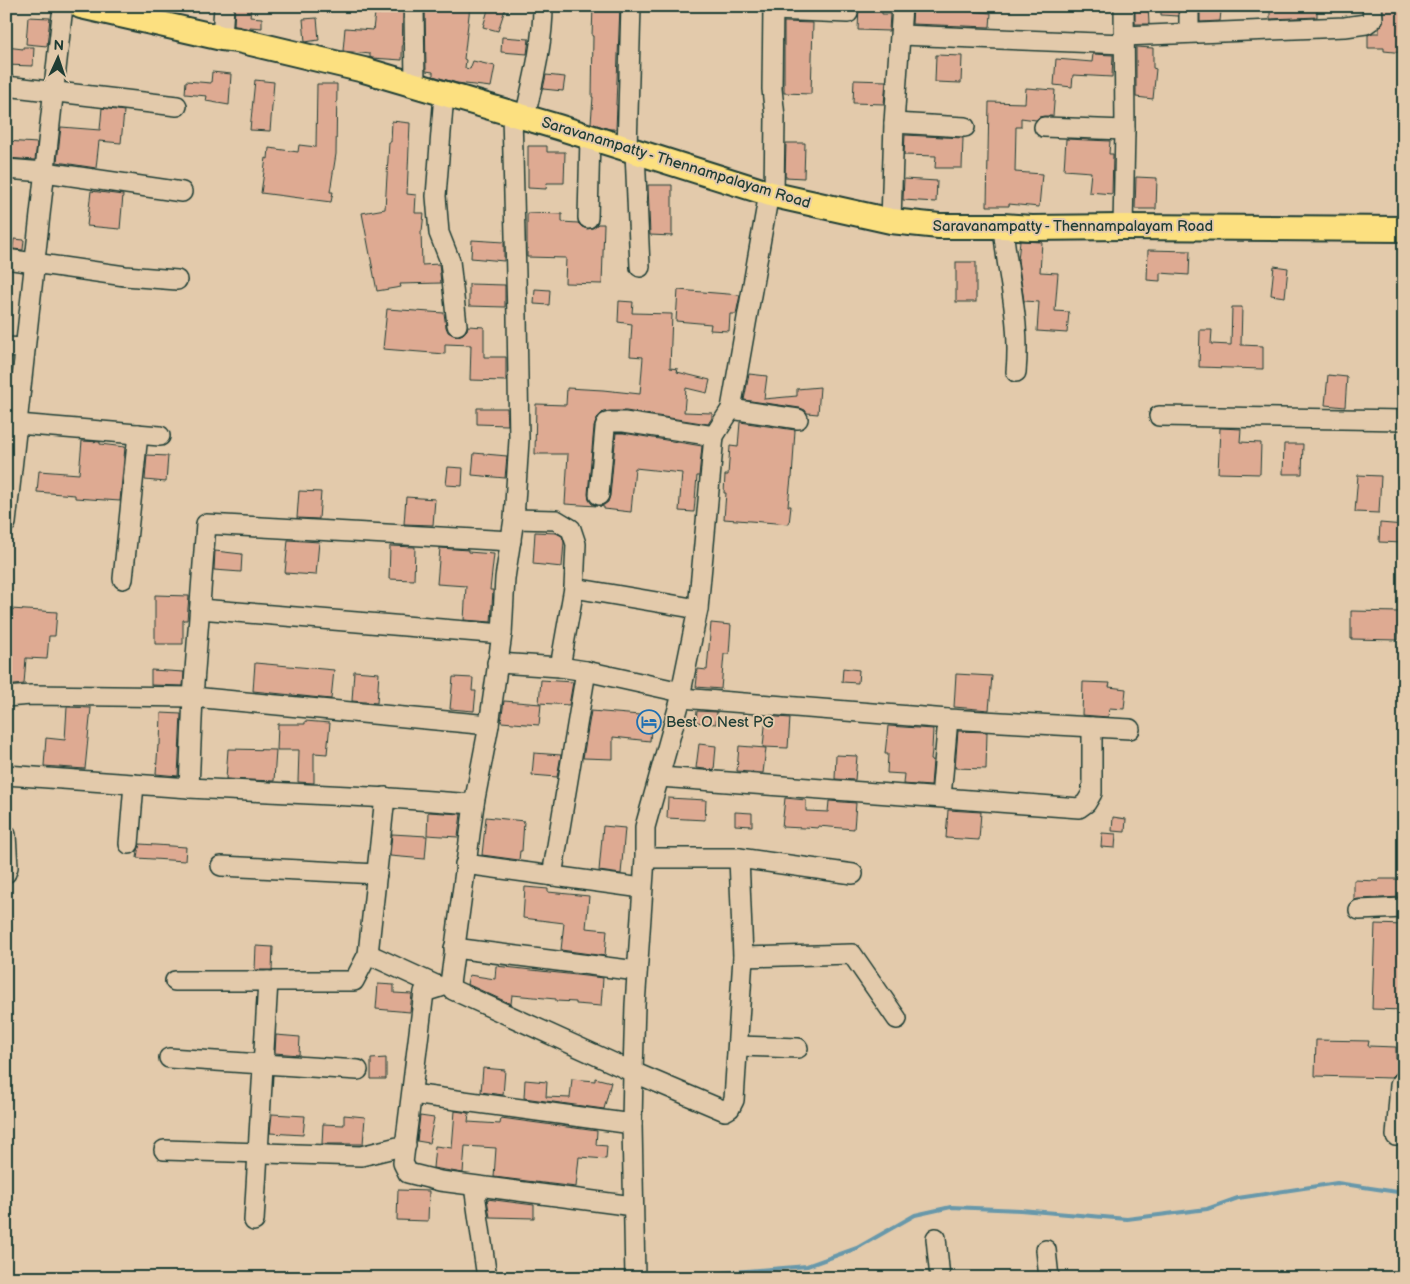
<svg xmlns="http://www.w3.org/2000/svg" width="1410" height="1284" font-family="'Balsamiq Sans',sans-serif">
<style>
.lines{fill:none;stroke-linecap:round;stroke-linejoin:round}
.stream{stroke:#6798aa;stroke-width:4}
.building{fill:#deaa92;stroke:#1f3d34}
.minor-casing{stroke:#1f3d34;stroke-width:22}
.major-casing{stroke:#1f3d34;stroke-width:28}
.minor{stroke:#e3caab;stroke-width:19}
.major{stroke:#fce080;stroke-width:24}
.labels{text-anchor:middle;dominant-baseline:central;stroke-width:4;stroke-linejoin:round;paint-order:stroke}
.street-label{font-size:15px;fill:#1f3d34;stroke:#e3caab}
.poi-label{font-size:15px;fill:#1f3d34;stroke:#e3caab;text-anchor:start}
</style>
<rect width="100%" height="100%" fill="#e3caab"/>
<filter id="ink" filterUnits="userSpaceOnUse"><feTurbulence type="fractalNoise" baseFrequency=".02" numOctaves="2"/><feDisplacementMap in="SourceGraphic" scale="10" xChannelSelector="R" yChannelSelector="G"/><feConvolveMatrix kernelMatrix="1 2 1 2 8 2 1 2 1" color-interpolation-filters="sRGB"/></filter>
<g filter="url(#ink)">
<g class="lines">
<g class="stream">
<path d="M14 1278 75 1272 101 1278"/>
<path d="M710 1278 723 1273 807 1266 857 1248 915 1215 951 1207 1020 1210 1127 1219 1207 1209 1238 1198 1337 1183 1404 1193"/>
</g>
</g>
<g class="building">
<path d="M235 6 251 7 250 17 262 18V28L250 27V29L234 26Z"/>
<path d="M380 6H403L402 60 372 58 370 57V54L343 51 345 28 373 30 375 13 380 14Z"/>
<path d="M425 6H470L464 59 466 60 465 68 470 69 473 61 495 66 491 87 457 83 433 76V72L426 71Z"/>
<path d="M489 6H506L498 31 483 27Z"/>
<path d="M593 6H620L616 105H617L616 129H609L591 123 593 97H592L593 36H592Z"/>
<path d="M859 6H882V14H890L889 31 858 30Z"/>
<path d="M913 6H959V10L991 13 990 27 912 24Z"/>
<path d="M1138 6H1148L1149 24H1135V8H1138Z"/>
<path d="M1161 6H1178V16L1161 15Z"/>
<path d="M1200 6H1218V11H1221L1220 21 1200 22Z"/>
<path d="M1270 6H1317V17L1270 19Z"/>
<path d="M1383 6 1404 7V53L1384 51V48H1368V35L1373 33H1379V29L1383 23Z"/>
<path d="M28 17 50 18 47 46 26 44Z"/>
<path d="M317 18 319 40 305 42 303 19Z"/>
<path d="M784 22 813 23 811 94 784 93Z"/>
<path d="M502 37 529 39 527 54 501 52Z"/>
<path d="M6 47 23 49V47H34L33 66 6 65Z"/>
<path d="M1136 47 1153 48V68L1156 69 1153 99 1136 97Z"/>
<path d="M1093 54 1113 55 1112 77 1073 75 1072 87 1054 85 1056 59 1092 62Z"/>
<path d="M936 55 962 56 961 83 935 82Z"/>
<path d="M212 72 231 74 229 105 206 101 207 96 185 94 186 81 211 83Z"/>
<path d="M546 75 565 77 563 91 543 89Z"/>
<path d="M255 80 274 82 270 131 250 130Z"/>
<path d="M854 80 886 81 884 104 853 103Z"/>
<path d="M317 84H337L336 154 330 192H333L331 202 261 193 266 158 268 159 269 148 298 152 299 145 316 147Z"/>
<path d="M1026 88 1055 90 1053 116H1044L1039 117 1036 120 1021 118V127H1016L1015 172 1042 174 1039 207 1009 204V206H987L989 102 1025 103Z"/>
<path d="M102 108 124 111 121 143 99 141 96 168 57 162 61 127 100 130Z"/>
<path d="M392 121 410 123 407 194 416 195 415 213H424L422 231H421L422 265 439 264 441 283 400 284 401 287 377 291 362 213 385 209 389 142H391Z"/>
<path d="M905 135 963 138 962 168H935L936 156 904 155Z"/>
<path d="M1066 139 1110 141 1109 154H1113L1112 194 1089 192 1091 172 1064 170Z"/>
<path d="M6 141 37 143 35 160 6 158Z"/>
<path d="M786 143H805L804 178 785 177Z"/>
<path d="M528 146H547V152H565L564 183H547L546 189 528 188Z"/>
<path d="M1136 177 1157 178 1156 209H1135Z"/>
<path d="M904 179 937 181 936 202 903 200Z"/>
<path d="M648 185H672V236L650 235Z"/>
<path d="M91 191 123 195 120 229 87 226Z"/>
<path d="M527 213 562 214V222L578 223 582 227 587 229 593 228 598 224H604L602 284 565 283 566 258 527 257Z"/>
<path d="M14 239 24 240 23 250 13 249Z"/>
<path d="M472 240 504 242V261L471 258Z"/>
<path d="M1020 241 1042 242 1040 272 1058 273 1055 311 1069 312 1067 333 1037 331 1039 302 1024 301 1018 260Z"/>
<path d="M1148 250 1190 251 1189 275 1160 273V281L1147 280Z"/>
<rect x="956" y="262" width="20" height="40"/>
<path d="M1274 266 1288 268 1285 297 1271 295Z"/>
<path d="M469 284 505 285V307L469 306Z"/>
<path d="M535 289 550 290 549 305 534 304Z"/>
<path d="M678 290 740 295 736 314H730L729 331 710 330 711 324 676 321Z"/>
<path d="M619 301 633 302 632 313 672 314 670 368 678 369 677 372 710 380 707 393 686 388 684 412 712 413V418L708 424 626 411H610L603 412 597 418 594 427 588 494 589 500 592 504 597 506 565 504 568 454H535L536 404 566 405 567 388 603 390 640 394 643 357 630 356 632 324 618 322Z"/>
<path d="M1232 307H1242L1241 345 1263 346V369L1199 367 1200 330H1212L1211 344 1231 345Z"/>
<path d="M387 309 444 313 446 327 448 332 453 335 458 336 463 334 467 330 468 326 484 327V357H506V381L470 380 471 345 445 344V354L383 349Z"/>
<path d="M749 374 767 376 764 399 797 396V389L820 387 818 414 807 413 805 410 800 408 744 400Z"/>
<path d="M1328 375 1347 377 1345 407 1325 405Z"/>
<path d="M477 408H507L508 425 477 424Z"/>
<path d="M740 422 795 430 792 478H791L788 506H791L789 524 724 519 726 493H724L725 475H728L730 446 738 447Z"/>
<path d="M1220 428 1241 429 1240 442 1261 443 1260 474 1218 473Z"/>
<path d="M616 433H623L702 446 699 476H697L694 512 679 511 682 473 635 468 631 512 604 509V507L599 506 604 505 608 502 610 496Z"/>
<path d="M82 441 100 442V444L125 447 120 501 75 498V495L37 492 39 471 79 474Z"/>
<path d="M1284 444H1303L1302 474H1283Z"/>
<path d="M474 453 507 456 505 478 472 475Z"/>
<path d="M147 455 168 456 166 482 145 480Z"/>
<path d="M448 467 463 468 462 486 446 485Z"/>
<path d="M1358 475 1381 476 1379 513 1355 512Z"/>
<path d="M299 491 321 492 319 519 297 518Z"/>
<path d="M406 497 435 499 433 525 404 524Z"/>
<path d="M1380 523 1404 525V543L1379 542Z"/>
<path d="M535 532 556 533 562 536 564 542 562 567 533 564Z"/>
<path d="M288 540 319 542 316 575 285 573Z"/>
<path d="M390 546 415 547 414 580 389 579Z"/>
<path d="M440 548 468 550V552L494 554 490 590H493L491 622 464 620 466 586 437 584Z"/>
<path d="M215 551 242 554 241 572 214 570Z"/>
<path d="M155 595 189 596 187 620H183V644H155Z"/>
<path d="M11 609 57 612 55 636H49L47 659 26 658 24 684 6 686V655Z"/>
<path d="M1351 611 1399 612 1398 640 1351 639Z"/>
<path d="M711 623 731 625 729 654H724L721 689 696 687 698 669 707 670Z"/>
<path d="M255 663 334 670 331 699 253 691Z"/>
<path d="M843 668 859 670 858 683 842 682Z"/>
<path d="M151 670 184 672 183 686 151 685Z"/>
<path d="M354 671 379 673 377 703 352 701Z"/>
<path d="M956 674 992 676 989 710 954 707Z"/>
<path d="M453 677 473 678 472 691H476L474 711 450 709Z"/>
<path d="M541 680 573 682 569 705 539 703Z"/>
<path d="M1083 682 1110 683 1109 687 1126 689 1124 709 1109 708 1108 717 1082 715Z"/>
<path d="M504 701 541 704 539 725 501 722Z"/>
<path d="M67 707 91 708 85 769 44 766 46 738 65 740Z"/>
<path d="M591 711 652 716 650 741 613 737V759L583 758Z"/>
<path d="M697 711 717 712 716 724 696 722Z"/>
<path d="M161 713 181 714 178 776 156 774 158 745H160Z"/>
<path d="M766 716 790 718 788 748 763 747Z"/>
<path d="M305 721 330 723 327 754 314 753V783L298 782 299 750H277L278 724H305Z"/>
<path d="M888 726 933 729 932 750 931 760H933L931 786 903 784 904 774 887 773 888 754H885Z"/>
<path d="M958 731 987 732 986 769 955 768Z"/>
<path d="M699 744 716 746 714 770 696 768Z"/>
<path d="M739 746 766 748 763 773 737 771Z"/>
<path d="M228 749 276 750 274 781 226 779Z"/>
<path d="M534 753 561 755 557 777 532 775Z"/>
<path d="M836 755 857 756 855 780 835 779Z"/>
<path d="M668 798 706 800 705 820 667 818Z"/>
<path d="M785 798 806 800V811L828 812 829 801 856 803 854 829 818 826V828L805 827 804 828 782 827Z"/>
<path d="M948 810 981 812 979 840 946 838Z"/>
<path d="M428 812 461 814 458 837 427 835Z"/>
<path d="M735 812 752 813V826L735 825Z"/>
<path d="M486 817 524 821 522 851H520L519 860 482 855Z"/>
<path d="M1113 817 1126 819 1125 832 1112 831Z"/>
<path d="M603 826 625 828 621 874 599 871Z"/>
<path d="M1102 833 1116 834 1115 848 1101 847Z"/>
<path d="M392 834 427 836 425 859 390 856Z"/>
<path d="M140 844 186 847 185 861 137 858 138 851Z"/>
<path d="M1379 879H1402V897L1358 899 1354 900V880L1378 881Z"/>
<path d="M525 887 548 889V892L589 896 586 928 607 930 605 956 561 950 564 923 523 918Z"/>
<path d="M1375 924 1404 925V1010L1372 1009Z"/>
<path d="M256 946 273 947 272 970H255Z"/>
<path d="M496 966 603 978 601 1006 576 1004V1002L556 1001V999L512 995 511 1004 467 984 469 975 495 979Z"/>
<path d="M378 984 394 985V993L412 994 410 1012 376 1009Z"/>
<path d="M276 1035 300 1037 299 1055 275 1053Z"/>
<path d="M1316 1040 1369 1041 1368 1046 1396 1047V1059L1404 1060V1069L1399 1070 1391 1078 1315 1076Z"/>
<path d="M386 1058V1079H371V1059Z"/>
<path d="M483 1068 505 1070 503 1095 481 1092Z"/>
<path d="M595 1078 611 1082 604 1109 524 1098 525 1080 547 1082 546 1097 570 1098 572 1079 595 1081Z"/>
<path d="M455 1111 469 1113 468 1122 500 1124 501 1118 597 1131 596 1145 607 1146 606 1159 579 1157 576 1187 494 1177 496 1148 465 1146 463 1173 433 1168 435 1146 452 1148Z"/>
<path d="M272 1114 305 1116 303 1135 270 1133Z"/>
<path d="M344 1115 365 1117 363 1144H322L323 1124 344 1125Z"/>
<path d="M420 1116 434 1118 429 1143 417 1141Z"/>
<path d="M398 1190 429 1191 428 1221 397 1220Z"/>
<path d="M487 1199 534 1205V1218L490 1217Z"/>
</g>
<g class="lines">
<g class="minor-casing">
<g id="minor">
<path d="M414 6 415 85"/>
<path d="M773 6 772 89 775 117 774 195"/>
<path d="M773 10 848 13"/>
<path d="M1189 33V6"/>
<path d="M901 35 1124 44"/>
<path d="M1124 36 1345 27 1366 24 1373 19 1372 6"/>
<path d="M222 38 224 6"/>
<path d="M6 86 177 106"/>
<path d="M444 94 436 196 439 233 450 261 457 325"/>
<path d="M525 117C533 81 543 44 543 6"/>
<path d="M894 123 965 127"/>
<path d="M1044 127 1125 130"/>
<path d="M627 149 631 6"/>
<path d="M635 152 640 267"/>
<path d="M6 169 45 172 182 192"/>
<path d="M588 218 590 137"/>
<path d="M891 221 894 123 902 6"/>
<path d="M1003 226C1007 277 1021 320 1016 372"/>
<path d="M1123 227 1125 130 1124 6"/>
<path d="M6 259 125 276 177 280"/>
<path d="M6 347 25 348"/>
<path d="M731 409 798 419"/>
<path d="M1159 416 1404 420"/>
<path d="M6 423 160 436"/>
<path d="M599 495 605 428 607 423 610 422H624L714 436"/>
<path d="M514 519 556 520 571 529 576 544 574 588 560 667"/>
<path d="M6 523 63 6"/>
<path d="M123 579 138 434"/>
<path d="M574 588 698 609"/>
<path d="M200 609 502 634"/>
<path d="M497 663 560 667 586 671 681 692"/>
<path d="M6 697 31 695 193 697 489 725 502 634 505 578 514 519 519 440 517 317 512 114"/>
<path d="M681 698 948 719 1130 729"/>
<path d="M489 725 474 804 450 984 453 990 633 1072 725 1111 730 1108 734 1100 743 957 739 858"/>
<path d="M6 775 189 788 390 798 474 804"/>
<path d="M660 777 1079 808 1086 803 1092 793V727"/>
<path d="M189 788 193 697 206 524 511 541"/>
<path d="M941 797 948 719"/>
<path d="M6 835 8 867 6 873"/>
<path d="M129 844 134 784"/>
<path d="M645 858H739L853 874"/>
<path d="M465 864 642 888"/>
<path d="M221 866 377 874"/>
<path d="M552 876 586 671"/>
<path d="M1359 910 1404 908"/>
<path d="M454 948 637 971"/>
<path d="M368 954 440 987"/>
<path d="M743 957 852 954 897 1019"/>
<path d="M175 981H354L368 954 385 797"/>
<path d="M450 984 424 992 403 1163 408 1173 440 1181 633 1206"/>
<path d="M738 1046 798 1048"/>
<path d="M169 1058 358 1070"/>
<path d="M412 1094 632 1124"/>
<path d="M1396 1136 1400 1085 1404 1080"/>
<path d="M164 1150 361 1156 406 1145"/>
<path d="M474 1186 487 1278"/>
<path d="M254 1221 268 981"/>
<path d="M936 1238 940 1278"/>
<path d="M1046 1250 1049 1278"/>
<path d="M635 1278 632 1124 633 1072 635 1005 645 858V827L681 698V692L698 609 714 436 731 409 769 193"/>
</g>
</g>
<g class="major-casing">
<path id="major" d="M81 6 222 38 238 40 364 70 558 127 774 195 891 221 939 226H1003L1032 228 1123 227 1404 229"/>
</g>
<use href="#minor" class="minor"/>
<use href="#major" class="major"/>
</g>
</g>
<defs>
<g id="hotel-ring" transform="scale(1.25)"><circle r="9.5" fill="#e3caab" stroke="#1f6fb2" stroke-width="1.5"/><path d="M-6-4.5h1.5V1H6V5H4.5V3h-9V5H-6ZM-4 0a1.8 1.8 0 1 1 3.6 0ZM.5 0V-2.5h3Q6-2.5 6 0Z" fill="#1f6fb2"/></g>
</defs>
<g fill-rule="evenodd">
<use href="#hotel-ring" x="649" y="722"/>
</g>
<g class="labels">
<g class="street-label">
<text transform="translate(676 163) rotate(17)">Saravanampatty - Thennampalayam Road</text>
<text x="1073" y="226">Saravanampatty - Thennampalayam Road</text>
</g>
<g class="poi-label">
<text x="666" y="722">Best O Nest PG</text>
</g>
</g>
<rect width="1410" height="1284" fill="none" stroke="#e3caab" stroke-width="25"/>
<rect x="12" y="12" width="1385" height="1259" fill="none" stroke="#1f3d34" stroke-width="2" filter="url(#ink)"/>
<g transform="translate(58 58) rotate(3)" stroke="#e3caab" stroke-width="4" paint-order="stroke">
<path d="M0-4L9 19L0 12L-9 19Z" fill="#1f3d34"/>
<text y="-8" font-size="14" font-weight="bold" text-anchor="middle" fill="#1f3d34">N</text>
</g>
</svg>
